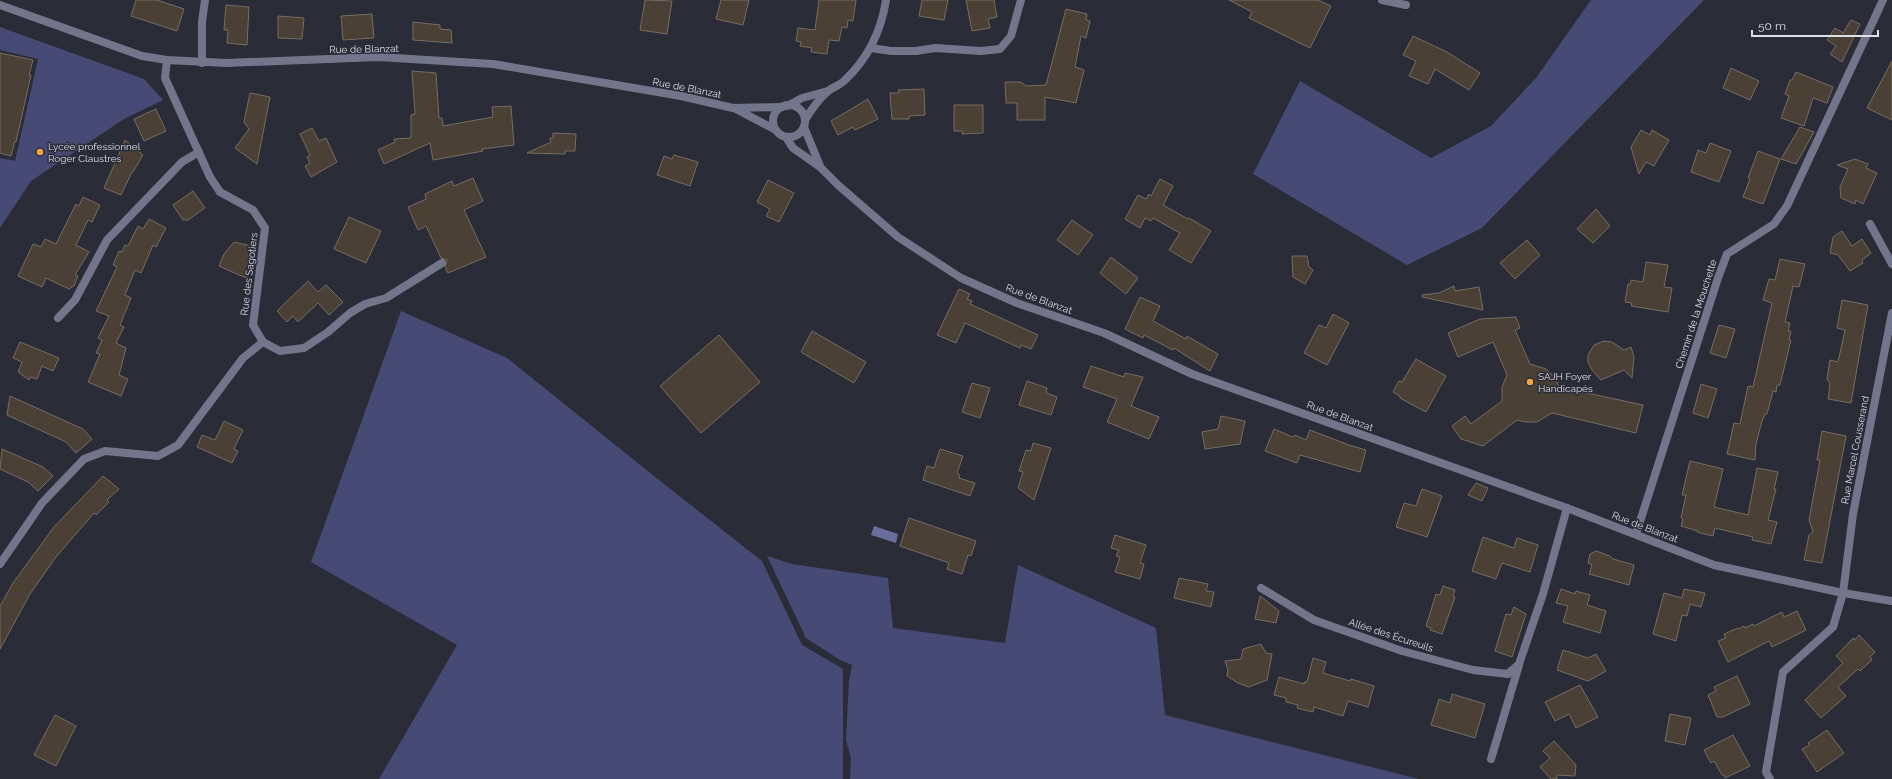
<svg xmlns="http://www.w3.org/2000/svg" width="1892" height="779" font-family="Raleway,sans-serif">
<style>
.green{fill:#474a74}
.water{fill:#6a6e9d}
.building{fill:#4a4035;stroke:#786d61}
.lines{fill:none;stroke-linecap:round;stroke-linejoin:round}
.service{stroke:#73768b;stroke-width:8}
.minor{stroke:#73768b;stroke-width:8}
.tertiary{stroke:#73768b;stroke-width:8}
.poi-dot{fill:#f4a444;stroke:#2a2c38;stroke-width:1.5}
.labels{text-anchor:middle;dominant-baseline:central;stroke-width:3;stroke-linejoin:round;paint-order:stroke}
.street-label{font-size:10px;fill:#dddee6;stroke:#2a2c38}
.poi-label{font-size:10px;fill:#dddee6;stroke:#2a2c38;text-anchor:start}
</style>
<rect width="100%" height="100%" fill="#2a2c38"/>
<g class="green">
<path d="M1591 0H1704L1482 228 1407 265 1253 174 1300 81 1431 158 1491 126 1536 78Z"/>
<path d="M0 27 144 79 163 100 124 119 31 181 0 228V158L15 161 38 59 0 50Z"/>
<path d="M401 311 507 358 659 480 762 561 802 645 843 669V779H379L457 645 311 562Z"/>
<path d="M767 556 792 564 888 578 893 628 1005 643 1018 565 1156 628 1165 715 1419 779H850L851 758 846 740 849 680 852 665 840 660 806 638Z"/>
</g>
<path class="water" d="M874 526 898 534 896 543 871 535Z"/>
<g class="building">
<path d="M136 0H157L184 9 177 31 131 16Z"/>
<path d="M645 0 672 1 667 34 640 30Z"/>
<path d="M721 0H749L743 25 716 19Z"/>
<path d="M819 0H856L853 21 848 20 847 28 842 27 839 41 829 40 827 54 811 52 812 48 800 46 801 42 796 41 798 28 815 30Z"/>
<path d="M922 0H948L944 20 919 16Z"/>
<path d="M966 0H994L997 17 988 19 990 28 972 31Z"/>
<path d="M1229 0H1318L1331 6 1310 48 1249 18 1252 12Z"/>
<path d="M226 5 249 7 247 45 227 43 228 30H224Z"/>
<path d="M1066 9 1087 14 1086 20 1090 21 1086 38 1081 36 1075 67 1084 70 1076 103 1045 97V120H1017V103H1006L1005 82H1021L1026 86 1046 85Z"/>
<path d="M372 14 374 38 343 40 341 16Z"/>
<path d="M278 16 304 18 302 39 278 38Z"/>
<path d="M1851 20 1860 24 1842 62 1830 54 1836 46 1827 40 1835 28 1843 33Z"/>
<path d="M413 22 440 25V29L451 30 452 43 413 40Z"/>
<path d="M1413 36 1447 52 1480 73 1469 90 1435 69 1428 84 1409 76 1416 61 1403 55Z"/>
<path d="M0 53 33 60 29 75H31L16 142 15 141 11 156 0 153Z"/>
<path d="M1892 61V120L1867 108Z"/>
<path d="M1731 68 1759 81 1750 100 1723 88Z"/>
<path d="M412 71 436 73 439 118H442L443 126 493 117 492 107 511 106 514 145 482 149 483 151 433 160 430 143 384 164 378 150 395 142 394 139 411 138V115L415 114Z"/>
<path d="M1796 72 1833 87 1827 103 1813 98 1804 126 1781 118 1789 96 1785 94 1790 80H1792Z"/>
<path d="M924 89 925 115 909 116V119H892L890 93H899L898 90Z"/>
<path d="M250 93 270 97 257 164 235 148 249 129 244 122Z"/>
<path d="M868 99 878 119 855 130 853 127 838 135 831 121Z"/>
<path d="M954 105H983V133L962 134 963 131H954Z"/>
<path d="M156 109 166 131 144 141 134 119Z"/>
<path d="M1800 127 1814 132 1796 164 1781 159Z"/>
<path d="M312 128 319 141 326 138 337 162 311 177 305 166 310 163 307 157 310 155 300 134Z"/>
<path d="M1641 130 1650 135 1652 130 1669 140 1654 166 1646 162 1639 174 1631 147Z"/>
<path d="M553 133 576 134 575 151H565V154L527 153 551 142 550 138H553Z"/>
<path d="M125 140 143 155 133 172H132L121 195 104 188Z"/>
<path d="M1710 143 1731 151 1719 182 1691 172 1698 150 1706 153Z"/>
<path d="M1758 151 1780 159 1763 204 1743 197 1750 179 1748 178Z"/>
<path d="M674 155 698 162 690 186 657 175 664 156 672 159Z"/>
<path d="M1855 159 1868 164 1866 168 1877 173 1863 204 1856 200 1855 204 1841 198 1840 187 1848 169 1837 165Z"/>
<path d="M473 178 483 201 464 210 486 257 448 273 445 267 447 260 441 258 426 226 418 230 408 207 426 199 425 194 452 181 454 186Z"/>
<path d="M1160 179 1173 186 1163 205 1188 219 1189 218 1211 231 1191 263 1169 250 1180 233 1153 218 1151 221 1145 218 1140 228 1125 219 1138 195 1146 199 1149 194 1151 196Z"/>
<path d="M768 180 794 193 779 222 766 216 770 209 757 202Z"/>
<path d="M193 191 205 208 188 220H183L173 205Z"/>
<path d="M83 197 100 205 92 222 88 220 76 245 89 252 75 275 78 276 74 286 69 289 46 278 42 287 18 276 33 244 41 247 45 239 56 244 76 204 79 206Z"/>
<path d="M1596 209 1610 226 1593 243 1577 229Z"/>
<path d="M349 217 381 231 366 263 334 249Z"/>
<path d="M149 219 166 228 156 247 153 245 141 273 135 270 125 295 131 298 120 325 124 327 116 343 126 348 119 375 128 379 121 396 88 382 100 354 96 353 102 340 98 338 109 316 96 311 117 267 113 265 119 251 122 252 125 245 128 246 138 226 143 229Z"/>
<path d="M1072 220 1093 235 1078 255 1057 240Z"/>
<path d="M1842 231 1852 246 1862 239 1871 253 1862 260 1863 263 1850 271 1838 255 1830 253 1833 237Z"/>
<path d="M1527 240 1540 255 1515 279 1500 263Z"/>
<path d="M234 242 251 246 246 278 219 266 224 254Z"/>
<path d="M1292 256H1307L1309 267 1313 270 1305 284 1293 277Z"/>
<path d="M1111 257 1138 278 1126 294 1100 273Z"/>
<path d="M1780 259 1805 264 1799 287 1793 286 1785 322 1790 323 1788 331H1791L1789 340H1791L1780 385H1777L1776 392 1773 391 1767 414H1765L1762 421 1756 444 1755 460 1727 454 1734 423 1740 424 1748 386 1753 387 1772 303 1763 300 1769 279 1775 280Z"/>
<path d="M1646 262 1668 265 1664 287 1672 288 1668 312 1631 306 1632 303 1625 302 1628 284H1630L1631 280 1643 282Z"/>
<path d="M308 281 318 292 326 285 343 302 329 315 318 303 298 322 293 316 287 322 277 311Z"/>
<path d="M1454 286 1455 291 1479 287 1483 310 1422 297V295L1439 293Z"/>
<path d="M959 289 970 294 967 299 972 301 970 304 1038 335 1031 349 1021 345 1020 348 965 323 956 343 937 335Z"/>
<path d="M1140 297 1160 306 1153 321 1186 339 1187 336 1218 354 1210 371 1174 348 1173 350 1144 335 1143 338 1125 329Z"/>
<path d="M1842 300 1868 305 1851 403 1828 399 1830 384 1827 379 1830 360 1838 362 1845 330 1837 328Z"/>
<path d="M1333 314 1349 323 1327 365 1304 353 1319 325 1326 328Z"/>
<path d="M1516 317 1520 328 1515 330 1530 364 1546 369 1556 379 1559 387 1643 405 1636 433 1552 413 1537 422H1526L1517 420 1483 446 1461 439 1452 426 1465 416 1471 424 1502 401V387L1507 375 1493 342 1458 357 1448 333 1480 319Z"/>
<path d="M1719 325 1735 329 1726 358 1710 353Z"/>
<path d="M812 331 866 362 854 383 801 352Z"/>
<path d="M719 335 760 382 701 433 660 386Z"/>
<path d="M1604 341 1612 342 1624 350 1631 347 1634 357 1632 378 1624 370 1601 380 1592 370 1588 362V355L1594 345Z"/>
<path d="M20 342 59 358 53 371 42 366 37 379 30 377 29 380 18 372 22 362 13 358Z"/>
<path d="M1416 359 1446 376 1426 412 1400 398V396L1393 392 1399 381 1402 382Z"/>
<path d="M1091 366 1124 377 1125 373 1143 377 1131 406 1159 417 1149 439 1107 422 1117 399 1083 387Z"/>
<path d="M1027 381 1047 388 1046 393 1057 397 1051 415 1019 405Z"/>
<path d="M972 383 990 388 980 418 962 412Z"/>
<path d="M1701 384 1717 389 1708 418 1693 413Z"/>
<path d="M10 396 83 429 92 439 76 453 66 442 7 415Z"/>
<path d="M1221 416 1245 421 1240 444 1205 449 1202 432 1218 429Z"/>
<path d="M224 421 243 430 234 449 238 451 232 463 197 447 202 435 215 440Z"/>
<path d="M1274 429 1293 437 1295 435 1306 440 1310 430 1349 445 1366 450 1360 472 1300 455 1297 463 1265 451Z"/>
<path d="M1822 431 1846 436 1822 563 1804 560 1809 535 1813 532 1809 520 1820 460H1817Z"/>
<path d="M1033 443 1051 448 1034 500 1018 488 1023 472 1019 471 1026 450 1031 451Z"/>
<path d="M2 449 43 467 53 476 38 491 28 482 0 469Z"/>
<path d="M940 449 963 456 957 473 960 475 959 478 975 483 970 496 923 480 927 466 934 468Z"/>
<path d="M1690 461 1723 469 1714 507 1748 515 1757 468 1778 472 1774 489H1776L1768 520 1777 522 1771 544 1752 540 1753 537 1715 528 1713 536 1697 532 1698 531 1681 526 1683 519 1681 518 1686 495H1682Z"/>
<path d="M103 476 119 489 107 500 109 502 96 515 94 513 56 557 30 594 0 649V606L13 583 54 527Z"/>
<path d="M1476 483 1488 488 1482 501 1468 495Z"/>
<path d="M1422 489 1442 496 1427 537 1396 527 1404 503 1416 506Z"/>
<path d="M909 518 976 541 971 556 968 555 962 574 947 569 949 563 900 546Z"/>
<path d="M1115 535 1146 545 1140 563 1144 564 1140 579 1115 572 1120 557 1116 556 1119 550 1111 548Z"/>
<path d="M1483 537 1514 548 1517 538 1538 545 1530 572 1502 563 1496 579 1472 571Z"/>
<path d="M1596 551 1610 556 1613 559 1634 565 1629 585 1589 574 1592 565 1588 563 1590 554Z"/>
<path d="M1179 578 1208 584 1206 591 1214 592 1211 607 1174 598Z"/>
<path d="M1443 586 1455 590 1453 597H1455L1442 634 1430 630 1431 628 1426 626 1436 594 1440 595Z"/>
<path d="M1561 589 1575 594 1576 591 1590 595 1587 605 1606 611 1600 633 1563 622 1568 606 1556 603Z"/>
<path d="M1684 589 1705 593 1701 607 1690 604 1687 616 1682 615 1676 641 1653 634 1664 593 1682 598Z"/>
<path d="M1260 596 1279 611 1276 623 1255 619Z"/>
<path d="M1514 607 1526 614 1512 657 1495 651 1506 614 1511 615Z"/>
<path d="M1797 611 1806 630 1772 647 1769 641 1728 662 1718 641 1726 638 1724 634 1738 628V629L1744 626 1745 628 1753 624 1754 626 1782 612 1784 617Z"/>
<path d="M1859 635 1875 652 1870 657 1872 660 1860 671 1858 669 1838 687 1846 696 1821 718 1805 700 1843 663 1836 656 1853 638 1854 640Z"/>
<path d="M1261 644 1266 653 1272 654 1267 680 1249 687 1238 683 1227 676 1228 670 1225 661 1241 659 1243 649Z"/>
<path d="M1563 650 1588 658 1596 654 1606 671 1588 681 1557 670Z"/>
<path d="M1313 658 1326 662 1323 673 1350 681 1351 679 1374 686 1368 707 1348 701 1343 716 1314 707 1313 712 1297 708 1298 705 1286 702V698L1274 695 1279 677 1304 684V682H1307Z"/>
<path d="M1737 676 1750 704 1723 717H1717L1708 695 1716 691 1714 687Z"/>
<path d="M1580 685 1598 717 1576 728 1569 714 1555 721 1545 702Z"/>
<path d="M1452 694 1485 704 1475 738 1431 725 1439 699 1450 703Z"/>
<path d="M1670 714 1691 718 1685 745 1665 741Z"/>
<path d="M55 715 76 726 56 766 34 755Z"/>
<path d="M1827 730 1844 753 1817 772 1802 749 1810 745 1808 743Z"/>
<path d="M1733 735 1750 766 1725 778 1724 775H1722L1714 761 1711 763 1704 750Z"/>
<path d="M1554 741 1576 765 1575 776 1557 775V779H1551L1540 767 1550 758 1543 751Z"/>
</g>
<g class="lines">
<path class="service" d="M202 63V22L205 0"/>
<g class="minor">
<path d="M1382 0 1406 5"/>
<path d="M871 48 891 51H916L935 48 981 51 1000 49 1011 36 1021 0"/>
<path d="M167 60 165 78 210 177 220 192 253 210 265 228 253 325 263 342 280 351 304 348 328 332 350 313 365 304 386 298 442 263"/>
<path d="M787 106 802 98 828 91"/>
<path d="M805 120C811 110 819 99 828 91 833 87 840 85 844 81 868 59 881 32 886 0"/>
<path d="M804 127 820 166"/>
<path d="M786 137 793 148 820 167 838 185 898 237 961 278 1017 303 1104 333 1192 374 1567 508 1714 565 1843 593 1892 601"/>
<path d="M1870 224 1892 264"/>
<path d="M58 318 75 300 107 240 182 162 199 152"/>
<path d="M1636 534 1718 278 1727 254 1774 224 1787 206 1883 0"/>
<path d="M0 564 42 503 84 459 105 451 158 456 178 445 243 358 263 342"/>
<path d="M1261 588 1314 620 1402 651 1473 670 1508 674 1519 664 1543 594 1567 508"/>
<path d="M1491 759 1519 665"/>
<path d="M1770 779 1766 772 1783 672 1833 627 1843 593 1853 514 1892 313"/>
</g>
<g class="tertiary">
<path d="M0 5 142 56 167 60 226 63 378 57 493 64 681 96 733 108 782 107"/>
<circle cx="789" cy="121" r="16"/>
<path d="M734 108 776 130"/>
</g>
</g>
<g class="poi-dot">
<circle cx="40" cy="152" r="4"/>
<circle cx="1530" cy="382" r="4"/>
</g>
<g class="labels">
<g class="street-label">
<text transform="translate(364 49) rotate(-1)">Rue de Blanzat</text>
<text transform="translate(687 88) rotate(11)">Rue de Blanzat</text>
<text transform="translate(249 274) rotate(-83)">Rue des Sagotiers</text>
<text transform="translate(1039 299) rotate(20)">Rue de Blanzat</text>
<text transform="translate(1696 314) rotate(-72)">Chemin de la Mouchette</text>
<text transform="translate(1340 416) rotate(20)">Rue de Blanzat</text>
<text transform="translate(1855 450) rotate(-79)">Rue Marcel Cousserand</text>
<text transform="translate(1645 527) rotate(21)">Rue de Blanzat</text>
<text transform="translate(1391 635) rotate(18)">Allée des Écureuils</text>
</g>
<g class="poi-label">
<text x="48" y="146">Lycée professionnel<tspan x="48" dy="12">Roger Claustres</tspan></text>
<text x="1538" y="376">SAJH Foyer<tspan x="1538" dy="12">Handicapés</tspan></text>
</g>
</g>
<path d="M1752 30v6h126v-6" fill="none" stroke="#dddee6" stroke-width="2"/>
<text x="1758" y="30" font-size="12" fill="#dddee6" stroke="#2a2c38" stroke-width="3" paint-order="stroke">50 m</text>
</svg>
